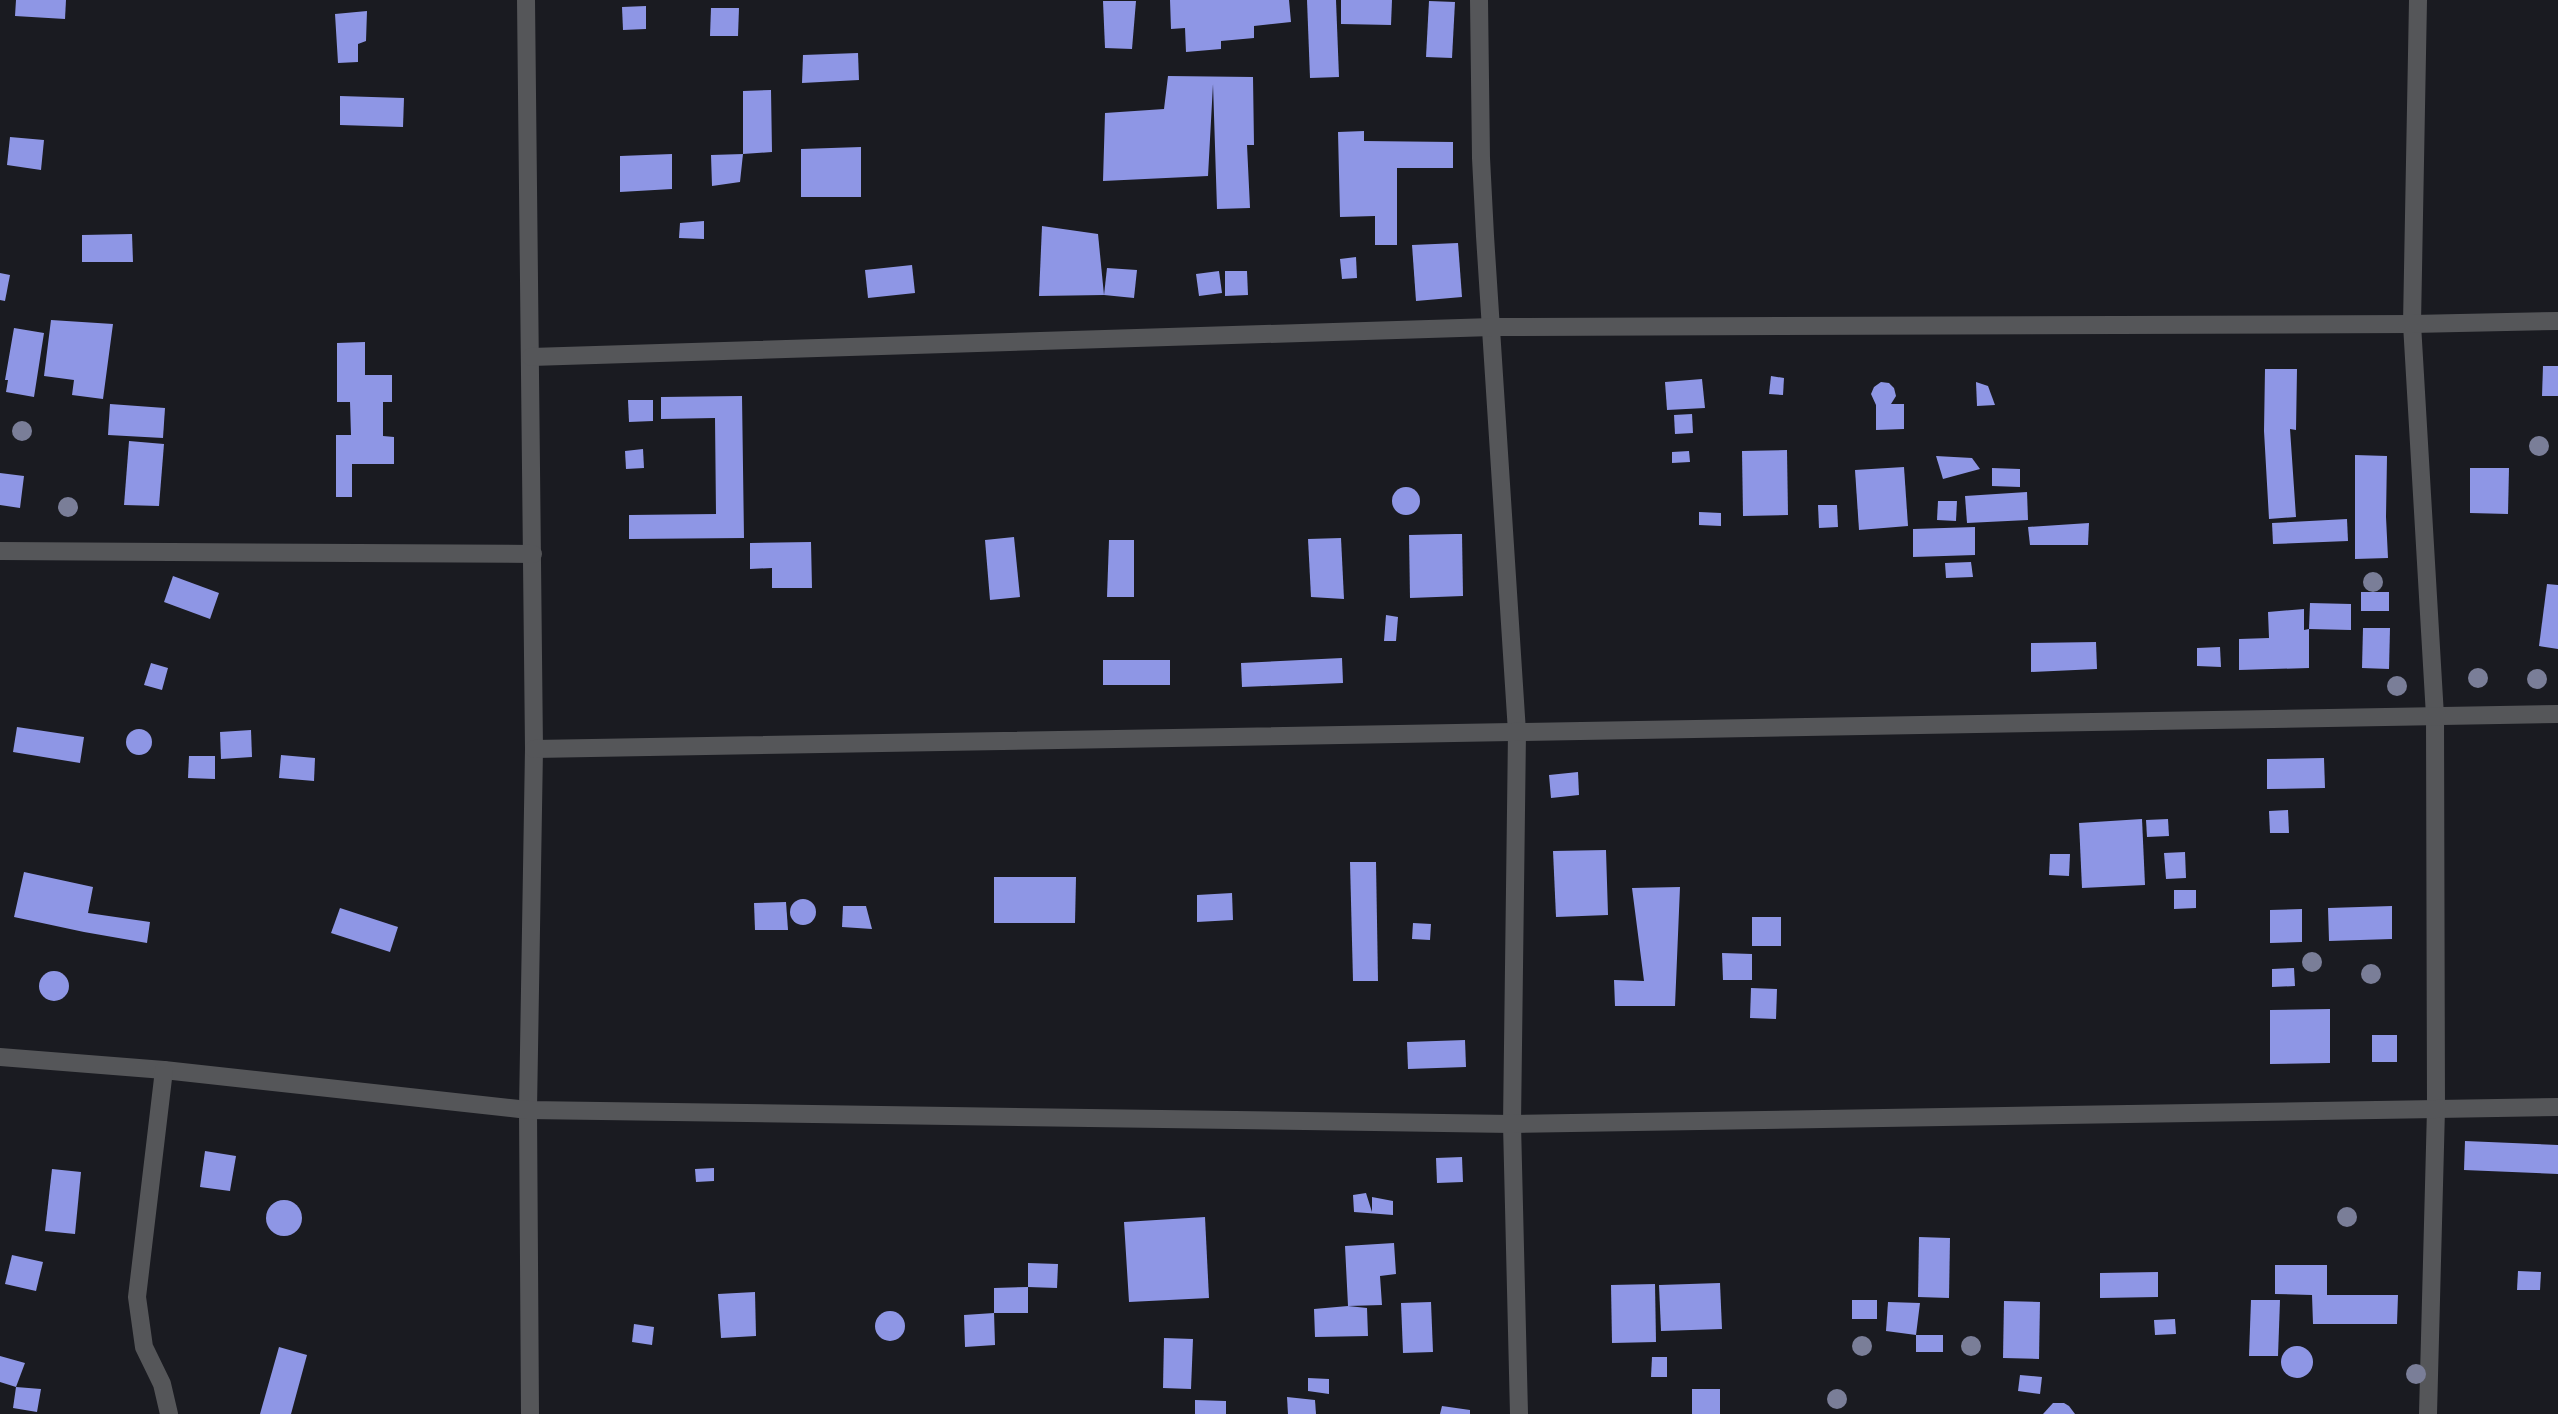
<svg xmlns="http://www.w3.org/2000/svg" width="2558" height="1414" font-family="Mulish,sans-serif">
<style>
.building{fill:#8e96e5}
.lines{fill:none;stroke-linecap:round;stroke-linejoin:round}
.minor{stroke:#555659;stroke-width:18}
.tree{fill:#7a7e98}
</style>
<rect width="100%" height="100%" fill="#1a1b21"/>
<g class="building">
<path d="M16 0H66L65 19 15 16Z"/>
<path d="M1170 0H1289L1291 22 1254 26V38L1221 41V49L1186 52 1185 28 1171 29Z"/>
<path d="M1307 0H1336L1339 77 1310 78Z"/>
<path d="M1341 0H1392L1391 25 1341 24Z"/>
<path d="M1103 1H1136L1132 49 1105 48Z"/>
<path d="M1429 1 1455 2 1452 58 1426 57Z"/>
<path d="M646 6V29L623 30 622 7Z"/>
<path d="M711 8H739L738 36H710Z"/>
<path d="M367 11 366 41 358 44V62L338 63 335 14Z"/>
<path d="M858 53 859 80 802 83 803 55Z"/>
<path d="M1168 76 1253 77 1254 145H1247L1250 208 1217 209 1213 84 1208 176 1103 181 1105 113 1164 109Z"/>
<path d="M771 90 772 152 743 154 740 182 712 186 711 155 743 154V91Z"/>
<path d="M340 96 404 98 403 127 340 125Z"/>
<path d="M1364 131V141L1453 142V168H1397V245H1375V216L1340 217 1338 132Z"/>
<path d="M10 137 44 140 41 170 7 165Z"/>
<path d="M861 147V197H801V149Z"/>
<path d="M672 154V189L620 192V156Z"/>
<path d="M704 221V239L679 238 680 223Z"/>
<path d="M1042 226 1098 234 1104 295 1039 296Z"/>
<path d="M132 234 133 262H82V235Z"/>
<path d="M1458 243 1462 297 1416 301 1412 245Z"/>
<path d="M1356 257 1357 278 1342 279 1340 259Z"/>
<path d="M912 265 915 293 868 298 865 270Z"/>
<path d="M1107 268 1137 270 1134 298 1104 295Z"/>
<path d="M1219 271 1222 293 1199 296 1196 274Z"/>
<path d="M1225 271H1247L1248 295 1225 296Z"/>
<path d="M0 273 10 275 5 301 0 300Z"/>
<path d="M51 320 113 324 103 399 72 395 74 380 44 376Z"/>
<path d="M14 328 44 333 34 397 6 392 8 380H5Z"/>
<path d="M365 342V375H392V402H383V436L394 437V464H352V497H336V435H351L350 402H337V343Z"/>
<path d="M2543 366H2558V396H2542Z"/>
<path d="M2265 369H2297L2296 430 2290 429 2296 517 2269 519 2264 431Z"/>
<path d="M1771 376 1784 378 1783 395 1769 394Z"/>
<path d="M1702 379 1705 408 1667 410 1665 382Z"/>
<path d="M1881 382 1889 383 1894 388 1896 396 1891 404H1904V429L1876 430V405L1871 394 1874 387Z"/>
<path d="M1976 382 1988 386 1995 405 1977 406Z"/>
<path d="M742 396 744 538 629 539V515L716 514 715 418 661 419V397Z"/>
<path d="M628 400H653V421L629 422Z"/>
<path d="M110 404 165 408 163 438 108 435Z"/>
<path d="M1692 414 1693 433 1675 434 1674 415Z"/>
<path d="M129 441 164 444 159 506 124 505Z"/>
<path d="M643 449 644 468 626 469 625 451Z"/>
<path d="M1787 450 1788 515 1743 516 1742 451Z"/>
<path d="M1689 451 1690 462 1672 463V452Z"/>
<path d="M2355 455 2387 456 2386 517 2388 558 2355 559Z"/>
<path d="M1936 456 1972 458 1980 469 1943 479Z"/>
<path d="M1904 467 1908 526 1859 530 1855 470Z"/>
<path d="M1992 468 2020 469V487L1992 486Z"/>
<path d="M2470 468H2509L2508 514 2470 513Z"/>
<path d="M0 473 24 476 20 508 0 505Z"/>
<circle cx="1406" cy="501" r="14"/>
<path d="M2027 492 2028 520 1967 523 1965 496Z"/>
<path d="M1938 501H1957L1956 521 1937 520Z"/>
<path d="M1818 505H1837L1838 527 1819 528Z"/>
<path d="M1699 512 1721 513V526L1699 525Z"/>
<path d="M2347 519 2348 541 2273 544 2272 523Z"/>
<path d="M2089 523 2088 545H2030L2028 527Z"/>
<path d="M1975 527V555L1913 557V529Z"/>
<path d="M1455 534H1462L1463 596 1410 598 1409 535Z"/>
<path d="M1014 537 1020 597 990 600 985 540Z"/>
<path d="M1341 538 1344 599 1311 597 1308 539Z"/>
<path d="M1109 540H1134V597H1107Z"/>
<path d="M811 542 812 588H772V568L750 569V543Z"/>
<path d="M1971 562 1973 577 1946 578 1945 563Z"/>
<path d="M173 576 219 593 210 619 164 602Z"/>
<path d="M2547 584 2558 585V649L2539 646Z"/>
<rect x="2361" y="592" width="28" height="19"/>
<path d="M2310 603 2351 604V630L2309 629Z"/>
<path d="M2304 609V630L2309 629V668L2239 670V639L2269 638 2268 612Z"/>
<path d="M1386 615 1398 617 1396 641H1384Z"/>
<path d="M2363 628H2390L2389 669 2362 668Z"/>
<path d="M2096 642 2097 669 2031 672V643Z"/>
<path d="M2220 647 2221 667 2197 666V648Z"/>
<path d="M1342 658 1343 683 1242 687 1241 663Z"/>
<rect x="1103" y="660" width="67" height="25"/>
<path d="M151 663 168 668 162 690 144 685Z"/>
<path d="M17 727 84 737 80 763 13 752Z"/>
<circle cx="139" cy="742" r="13"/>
<path d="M251 730 252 757 221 759 220 732Z"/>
<path d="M281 755 315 758 314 781 279 778Z"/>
<path d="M189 756H215V779L188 778Z"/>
<path d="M2324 758 2325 788 2267 789V759Z"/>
<path d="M1578 772 1579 795 1551 798 1549 775Z"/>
<path d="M2288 810 2289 833H2270L2269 811Z"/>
<path d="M2142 819 2145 885 2082 888 2079 823Z"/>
<path d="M2168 819 2169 836 2147 837 2146 820Z"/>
<path d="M1606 850 1608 915 1556 917 1553 851Z"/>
<path d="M2185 852 2186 878 2166 879 2164 853Z"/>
<path d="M2050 854H2070L2069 876 2049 875Z"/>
<path d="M1350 862H1376L1378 981H1353Z"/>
<path d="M24 872 93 887 88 913 150 922 147 943 84 932 14 917Z"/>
<path d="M994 877H1076L1075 923H994Z"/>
<path d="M1680 887 1675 1006H1615L1614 980 1644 981 1632 888Z"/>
<path d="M2174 890H2196V908L2174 909Z"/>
<path d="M1232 893 1233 920 1197 922V895Z"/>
<circle cx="803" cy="912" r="13"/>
<path d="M786 902 788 930H755L754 903Z"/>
<path d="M843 906H866L872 929 842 927Z"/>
<path d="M2392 906V939L2329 941 2328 908Z"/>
<path d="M340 908 398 927 390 952 331 933Z"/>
<path d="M2302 909V942L2270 943V910Z"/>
<rect x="1752" y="917" width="29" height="29"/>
<path d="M1413 923 1431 924 1430 940 1412 939Z"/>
<path d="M1722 953 1752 954V980H1723Z"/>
<path d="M2294 968 2295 986 2272 987V969Z"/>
<circle cx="54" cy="986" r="15"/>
<path d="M1751 988 1777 989 1776 1019 1750 1018Z"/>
<path d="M2330 1009V1063L2270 1064V1010Z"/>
<rect x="2372" y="1035" width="25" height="27"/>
<path d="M1465 1040 1466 1067 1408 1069 1407 1042Z"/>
<path d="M2465 1141 2558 1145V1174L2464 1170Z"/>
<path d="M205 1151 236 1156 230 1191 200 1187Z"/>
<path d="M1462 1157 1463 1182 1437 1183 1436 1158Z"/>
<path d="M714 1168V1181L696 1182 695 1169Z"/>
<path d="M52 1169 81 1172 75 1234 45 1231Z"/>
<path d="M1366 1193 1372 1212V1197L1393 1201V1215L1354 1212 1353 1195Z"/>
<circle cx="284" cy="1218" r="18"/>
<path d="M1205 1217 1209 1298 1129 1302 1124 1222Z"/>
<path d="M1919 1237 1950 1238 1949 1298 1918 1297Z"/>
<path d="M1394 1243 1396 1274 1380 1276 1382 1305 1348 1306 1367 1308 1368 1336 1315 1337 1314 1309 1348 1306 1345 1246Z"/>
<path d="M12 1255 43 1262 36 1291 5 1284Z"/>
<path d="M1028 1263 1058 1264 1057 1288 1028 1287Z"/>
<path d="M2275 1265H2327V1295H2398L2397 1324H2313L2312 1295 2275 1294Z"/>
<path d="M2518 1271 2541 1272 2540 1290H2517Z"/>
<path d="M2158 1272V1297L2100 1298V1273Z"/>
<path d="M1720 1283 1722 1329 1661 1331 1659 1285Z"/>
<path d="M1655 1284 1656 1342 1612 1343 1611 1285Z"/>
<path d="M1028 1287V1313H994V1288Z"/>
<path d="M755 1292 756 1336 721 1338 718 1294Z"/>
<rect x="1852" y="1300" width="25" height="19"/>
<path d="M2251 1300H2280L2278 1356H2249Z"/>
<path d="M2004 1301 2040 1302 2039 1359 2003 1358Z"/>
<path d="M1431 1302 1433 1352 1403 1353 1401 1303Z"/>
<path d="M1888 1302 1920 1303 1916 1335 1886 1331Z"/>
<circle cx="890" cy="1326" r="15"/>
<path d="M994 1313 995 1345 965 1347 964 1315Z"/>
<path d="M2175 1319 2176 1334 2155 1335 2154 1320Z"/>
<path d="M634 1324 654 1327 652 1345 632 1342Z"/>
<rect x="1916" y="1335" width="27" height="17"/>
<path d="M1164 1338 1193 1339 1191 1389 1163 1388Z"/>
<circle cx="2297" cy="1362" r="16"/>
<path d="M279 1347 307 1355 291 1414H260Z"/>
<path d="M0 1356 25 1363 16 1387 41 1389 37 1412 13 1408 16 1387 0 1382Z"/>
<path d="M1652 1357H1667V1377H1651Z"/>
<path d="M2020 1375 2042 1377 2040 1394 2018 1391Z"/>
<path d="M1308 1378 1329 1379V1394L1308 1391Z"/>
<rect x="1692" y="1389" width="28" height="25"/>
<path d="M1287 1397 1315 1400 1316 1414H1288Z"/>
<path d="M1195 1400 1226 1401V1414H1195Z"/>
<path d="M2053 1403H2064L2069 1406 2075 1414H2043Z"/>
<path d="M1442 1406 1470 1410V1414H1440Z"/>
</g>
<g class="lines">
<g class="minor">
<path d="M526 0 534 749 528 1110 530 1414"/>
<path d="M1479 0 1481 158 1485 236 1517 732 1512 1124 1519 1414"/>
<path d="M2418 0 2412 324 2435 716 2436 1109 2428 1414"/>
<path d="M531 357 1492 327 2412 324 2558 321"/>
<path d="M0 551 533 554"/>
<path d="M534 749 2558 714"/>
<path d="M0 1057 164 1070 528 1110 1512 1124 2558 1107"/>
<path d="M164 1070 137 1297 144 1347 162 1384 169 1414"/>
</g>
</g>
<g class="tree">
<circle cx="22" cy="431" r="10"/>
<circle cx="2539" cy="446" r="10"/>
<circle cx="68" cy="507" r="10"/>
<circle cx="2373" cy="582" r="10"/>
<circle cx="2478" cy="678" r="10"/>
<circle cx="2537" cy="679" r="10"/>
<circle cx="2397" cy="686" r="10"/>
<circle cx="2312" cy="962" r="10"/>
<circle cx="2371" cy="974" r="10"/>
<circle cx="2347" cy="1217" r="10"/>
<circle cx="1862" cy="1346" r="10"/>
<circle cx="1971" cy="1346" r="10"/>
<circle cx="2416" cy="1374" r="10"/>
<circle cx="1837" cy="1399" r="10"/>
</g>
</svg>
